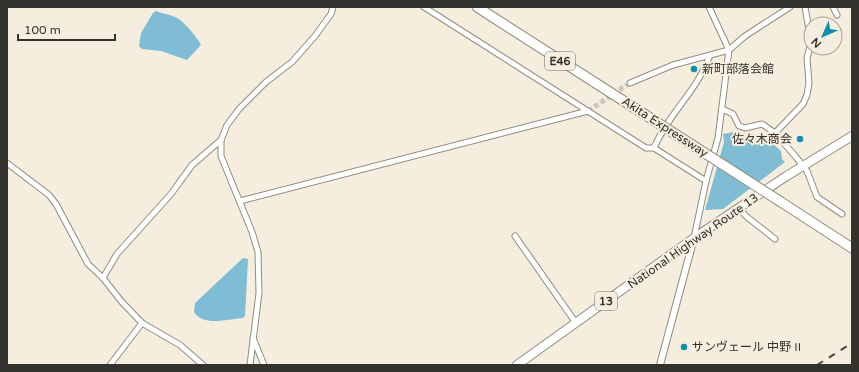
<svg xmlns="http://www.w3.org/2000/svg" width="859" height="372" font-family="'Varela Round','Noto Sans JP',sans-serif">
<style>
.water{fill:#7ebdd4}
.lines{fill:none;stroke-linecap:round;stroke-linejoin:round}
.minor-tunnel{stroke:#cec8bb;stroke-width:5;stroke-dasharray:5 2.5;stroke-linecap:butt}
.minor-casing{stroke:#928c7e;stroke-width:7}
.tertiary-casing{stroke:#928c7e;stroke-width:8}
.trunk-casing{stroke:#928c7e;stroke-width:10}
.motorway-casing{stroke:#928c7e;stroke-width:11}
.minor{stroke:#fff;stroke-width:5}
.tertiary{stroke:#fff;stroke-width:6}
.trunk{stroke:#fff;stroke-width:8}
.motorway{stroke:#fff;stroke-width:9}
.rail{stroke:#48453e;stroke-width:2;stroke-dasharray:7 7;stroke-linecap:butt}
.motorway-bridge-casing{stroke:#928c7e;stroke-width:11;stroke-linecap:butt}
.motorway-bridge{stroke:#fff;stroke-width:9}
.poi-dot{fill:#0e8dad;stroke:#f5eedf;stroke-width:1.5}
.labels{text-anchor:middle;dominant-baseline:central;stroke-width:4;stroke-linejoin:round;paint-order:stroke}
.shield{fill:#f5eedf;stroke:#6e6a62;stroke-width:1}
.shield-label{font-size:11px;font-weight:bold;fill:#34322c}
.poi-label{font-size:12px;fill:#34322c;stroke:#f5eedf;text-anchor:start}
.street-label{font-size:12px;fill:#34322c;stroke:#f5eedf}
</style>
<rect width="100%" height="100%" fill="#f5eedf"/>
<g class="water">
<path d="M156 11C162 14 169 14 175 17 183 20 197 37 201 45L187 60 161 51 142 49 139 46 141 33 153 13Z"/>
<path d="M734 132 740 139 745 141 750 139 757 142 770 141 781 151 782 159 785 162 723 209 705 210 724 142 723 134Z"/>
<path d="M243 258 248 259 245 316 243 318C227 319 204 327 194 312L195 303Z"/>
</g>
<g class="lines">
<path class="minor-tunnel" d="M588 111 630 83"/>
<g class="minor-casing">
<g id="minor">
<path d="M424 7 646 148H654L706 181"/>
<path d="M805 7 811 42"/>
<path d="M833 7 837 15"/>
<path d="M630 83 673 65 729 50 745 36 790 7"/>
<path d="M722 109 733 114 739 126 745 128 762 124 775 133 796 157 807 171 817 197 842 214"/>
<path d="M775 133 803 104 807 95 809 83 807 58 811 43"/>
<path d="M654 148C668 114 698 90 710 55"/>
<path d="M7 163 49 195 56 204 88 264 103 278 121 301 142 323 180 345 203 365"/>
<path d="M240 201 588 111"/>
<path d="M738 208 747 217 775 239"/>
<path d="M515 236 576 323"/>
<path d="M694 238 706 181 718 138 729 50 709 7"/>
<path d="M103 278 117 254 171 194 192 165 221 140"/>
<path d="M253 338 264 365"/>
<path d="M110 365 142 323"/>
<path d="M250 365 259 293 258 252 252 232 221 156V140L227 125 239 109 266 82 292 62 315 36 331 14 333 7"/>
</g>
</g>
<g class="tertiary-casing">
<path id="tertiary" d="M660 365 694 238"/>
</g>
<g class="trunk-casing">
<path id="trunk" d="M517 365 694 238 785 177 852 136"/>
</g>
<g class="motorway-casing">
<g id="motorway">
<path d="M477 7 644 114"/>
<path d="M781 202 852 248"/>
</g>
</g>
<use href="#minor" class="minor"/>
<use href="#tertiary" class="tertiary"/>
<use href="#trunk" class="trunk"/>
<use href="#motorway" class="motorway"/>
<path class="rail" d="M817 365 852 343"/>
<g class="motorway-bridge-casing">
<path id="motorway-bridge" d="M644 114 781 202"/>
</g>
<use href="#motorway-bridge" class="motorway-bridge"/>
</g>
<g class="poi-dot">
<circle cx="694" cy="69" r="4"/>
<circle cx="800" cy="139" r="4"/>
<circle cx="684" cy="347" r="4"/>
</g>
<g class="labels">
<g class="shield">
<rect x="545" y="52" width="30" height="18" rx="3"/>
<rect x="595" y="292" width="22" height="18" rx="3"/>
</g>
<g class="shield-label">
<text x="560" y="61">E46</text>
<text x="606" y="301">13</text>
</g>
<g class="poi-label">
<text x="702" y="69">新町部落会館</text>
<text x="792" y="139" text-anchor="end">佐々木商会</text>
<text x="692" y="347">サンヴェール 中野 II</text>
</g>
<g class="street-label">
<text transform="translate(665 127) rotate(33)">Akita Expressway</text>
<text transform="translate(693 241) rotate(-35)">National Highway Route 13</text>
</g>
</g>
<rect width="859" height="372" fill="none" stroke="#34322c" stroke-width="16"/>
<g transform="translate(823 36) rotate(225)"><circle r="19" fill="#f5eedf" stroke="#a8a397"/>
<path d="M0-3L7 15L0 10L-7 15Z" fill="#0e8dad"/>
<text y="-6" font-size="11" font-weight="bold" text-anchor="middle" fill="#34322c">N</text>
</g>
<path d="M18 34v6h97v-6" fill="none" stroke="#34322c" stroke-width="2"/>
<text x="24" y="34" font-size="12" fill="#34322c" stroke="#f5eedf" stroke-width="3" paint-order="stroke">100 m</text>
</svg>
